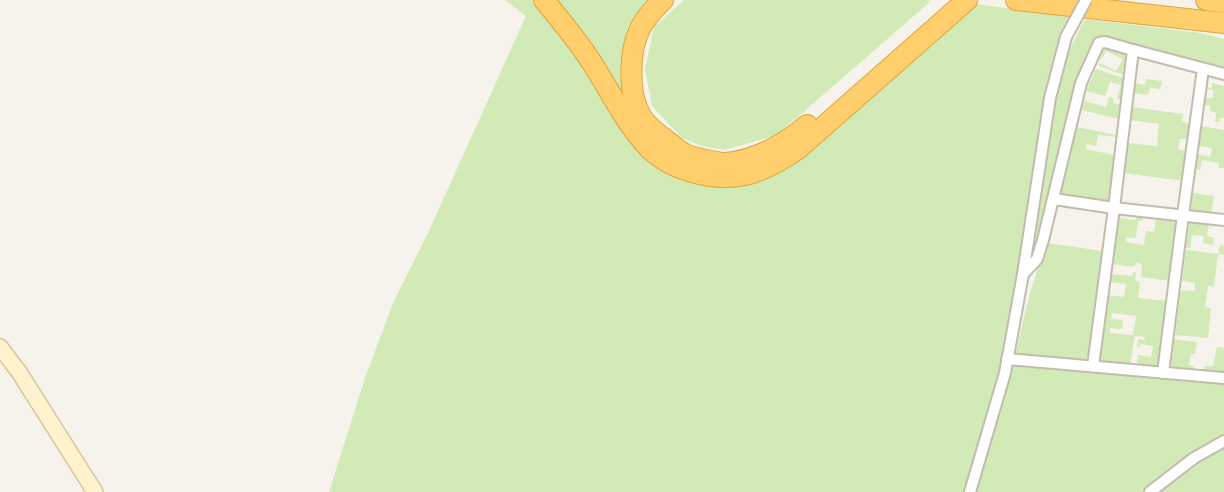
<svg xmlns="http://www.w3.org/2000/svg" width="1224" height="492" font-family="'DM Sans',sans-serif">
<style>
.green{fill:#d2eab5;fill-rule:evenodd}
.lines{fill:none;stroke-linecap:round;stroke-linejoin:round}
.street-casing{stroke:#c2bbae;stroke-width:14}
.secondary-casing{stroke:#d6c79b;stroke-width:18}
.highway-casing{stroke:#e0a43c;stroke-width:22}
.street{stroke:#fff;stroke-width:10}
.secondary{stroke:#fff3cd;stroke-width:15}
.highway{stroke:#ffcf6e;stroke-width:20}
.street-bridge-casing{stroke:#c2bbae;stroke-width:14;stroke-linecap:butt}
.street-bridge{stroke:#fff;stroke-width:10}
</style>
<rect width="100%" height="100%" fill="#f6f3ec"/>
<g class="green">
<path d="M505 0H538L612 109 744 176 969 3 1076 18 1066 37 1006 372 1016 363 1224 383V492H329L365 378 394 301 428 233 526 16Z"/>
<path d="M555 0H651L626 105 590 42Z"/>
<path d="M684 0H925L931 1 777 135 724 150 701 146 681 137 652 106 645 69 654 27Z"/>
<path d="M1085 19 1200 33 1224 39V71L1127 45 1092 48 1075 82 1039 244 1036 246 1034 245 1036 233 1059 83 1069 51Z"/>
<path d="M1107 47 1125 53 1127 55 1124 75 1099 66 1100 63 1116 71 1123 59 1106 51 1101 60 1100 59 1104 49Z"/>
<path d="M1096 69 1124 78 1121 100 1117 99 1121 85 1110 82 1105 96 1086 91Z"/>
<path d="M1146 79 1162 81 1160 89 1150 88 1148 95 1133 93 1135 83 1145 85Z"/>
<path d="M1212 83 1224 86V118H1220L1219 122H1215L1216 113 1210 111V105H1204L1205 98H1213V90L1206 89V87L1212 88Z"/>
<path d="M1109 97 1113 98V103L1120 105 1118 119 1082 110 1084 101 1106 107Z"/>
<path d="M1131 107 1183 114 1182 122 1190 124 1188 139H1180L1178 149 1186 151 1183 181 1124 173 1127 143 1157 146 1159 124 1130 120Z"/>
<path d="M1201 126 1224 130V168H1219V163L1202 160 1200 170 1196 169 1198 154 1210 157 1212 148 1199 146Z"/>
<path d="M1077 127 1116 135V137L1098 135 1096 146 1087 144 1086 149 1114 155C1115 164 1116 191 1111 199 1109 202 1107 202 1103 204L1059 195 1057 191Z"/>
<path d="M1193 193 1214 196 1211 213 1191 211Z"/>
<path d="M1137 215 1143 216 1142 221H1138L1136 238 1126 237V242L1144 245 1146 231 1154 232 1156 218 1178 221 1170 281 1141 277 1142 264 1136 263 1135 266H1132V267L1112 264 1118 218 1136 220Z"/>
<path d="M1190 221 1209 224 1207 236 1214 238 1213 245 1203 243 1204 236 1192 235 1190 248H1186Z"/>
<path d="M1047 243 1102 251 1100 290 1089 356 1083 361 1020 355 1016 353C1024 315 1033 278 1047 243Z"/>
<path d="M1220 245 1224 246V255L1218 254 1214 287 1208 286 1205 307 1211 308 1208 338 1175 335 1181 290 1195 291V283L1182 281 1186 250 1218 254Z"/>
<path d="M1133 272 1136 273 1135 281 1140 282 1138 298 1168 301 1159 366 1137 364 1138 355 1151 357 1153 346 1140 344V347H1137L1138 339 1144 340 1145 337 1135 336 1130 365 1100 362 1108 295 1124 297 1126 284 1110 282 1111 274 1132 276ZM1112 313 1136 316 1133 335 1110 333V328L1122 329 1123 320 1111 319Z"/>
<path d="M1174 339 1197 342 1195 354H1191L1189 365 1194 366V369L1171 367Z"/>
<path d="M1217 347 1224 348V372L1204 370 1205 366H1213Z"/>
</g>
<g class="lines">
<g class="street-casing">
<g id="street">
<path d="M1054 199 1114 208 1224 220"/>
<path d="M1023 274 1037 259 1043 240 1081 83 1099 43 1105 42 1133 50 1224 74"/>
<path d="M1007 359 1224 378"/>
<path d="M1093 366 1114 208 1133 50"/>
<path d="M1163 373 1183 215 1203 69"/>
<path d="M970 492 1005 373 1023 274 1050 98 1066 37"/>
<path d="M1150 492 1194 458 1224 441"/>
</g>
</g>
<g class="secondary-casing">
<path id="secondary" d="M0 347 19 372 95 492"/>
</g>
<g class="highway-casing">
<g id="highway">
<path d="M544 0C561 21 579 42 594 66 611 93 625 122 647 146 669 170 713 182 745 175 764 171 782 160 798 149L967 0"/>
<path d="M663 0C654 9 645 18 640 29 629 50 628 93 640 114 646 126 659 135 670 143 674 146 679 151 685 154 691 157 718 163 725 163 754 161 786 144 807 125"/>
<path d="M1016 0 1224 23"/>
<path d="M1206 0 1224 3"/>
</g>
</g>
<use href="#street" class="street"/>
<use href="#secondary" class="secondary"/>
<use href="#highway" class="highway"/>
<g class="street-bridge-casing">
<path id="street-bridge" d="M1066 37 1086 0"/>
</g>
<use href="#street-bridge" class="street-bridge"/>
</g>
</svg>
